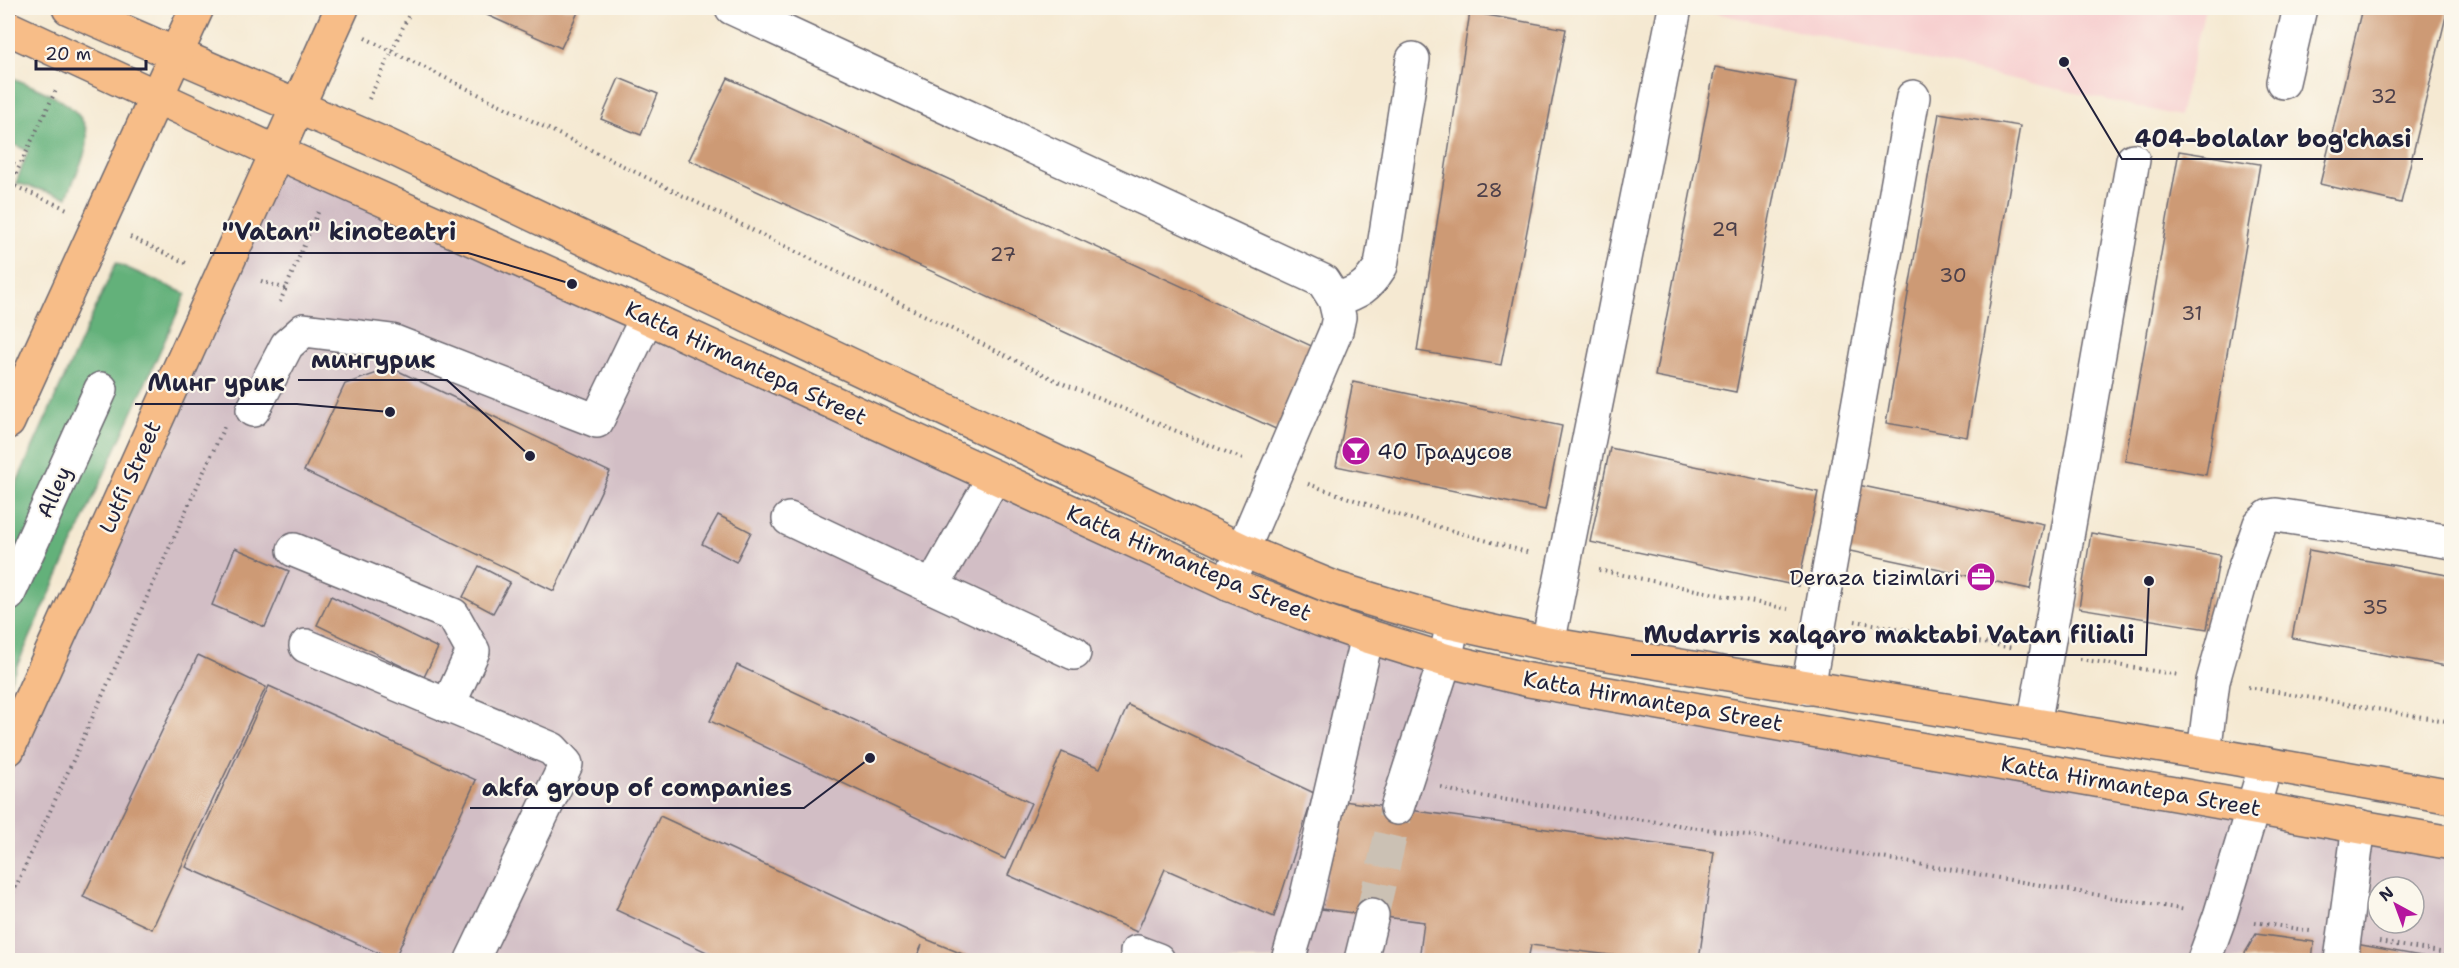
<svg xmlns="http://www.w3.org/2000/svg" width="2459" height="968" font-family="'Shantell Sans',sans-serif">
<style>
.built{fill:#f7d0d0}
.industrial{fill:#d2bec5;fill-rule:evenodd}
.forest{fill:#64b17a;stroke:#436a5a;stroke-width:1.5}
.building{fill:#cd9a75}
.lines{fill:none;stroke-linecap:round;stroke-linejoin:round}
.minor-tunnel{stroke:#cbc1b4;stroke-width:33;stroke-dasharray:33 16;stroke-linecap:butt}
.minor-casing{stroke:#6c6870;stroke-width:36}
.major-casing{stroke:#6c6870;stroke-width:36}
.path{stroke:#6c6870;stroke-width:4;stroke-dasharray:1.5 4.5;stroke-linecap:butt}
.minor{stroke:#fff;stroke-width:33}
.major{stroke:#f7bd88;stroke-width:33}
.labels{text-anchor:middle;dominant-baseline:central;stroke-width:4.5;stroke-linejoin:round;paint-order:stroke}
.number-label{font-size:20px;fill:#4d404a}
.street-label{font-size:22px;fill:#22223b;stroke:#fbf7ec}
.poi-label{font-size:22px;fill:#22223b;stroke:#fbf7ec;text-anchor:start}
.leader{fill:none;stroke:#22223b;stroke-width:2}
.callout-dot{fill:#22223b;stroke:#fbf7ec;stroke-width:2}
.callout-label{font-size:24px;text-anchor:middle;font-weight:bold;fill:#22223b;stroke:#fbf7ec;stroke-width:4.5;stroke-linejoin:round;paint-order:stroke}
</style>
<rect width="100%" height="100%" fill="#fbf7ec"/>
<filter id="ink" filterUnits="userSpaceOnUse"><feTurbulence type="fractalNoise" baseFrequency=".0167" numOctaves="2"/><feDisplacementMap in="SourceGraphic" scale="12" xChannelSelector="R" yChannelSelector="G"/><feConvolveMatrix kernelMatrix="1 2 1 2 8 2 1 2 1" color-interpolation-filters="sRGB"/></filter>
<filter id="wash" filterUnits="userSpaceOnUse"><feTurbulence type="fractalNoise" baseFrequency=".008" numOctaves="4" result="noise"/><feDisplacementMap in="SourceGraphic" scale="24" xChannelSelector="R" yChannelSelector="G"/><feGaussianBlur stdDeviation="1.35" result="paint"/><feColorMatrix in="noise" values="0 0 0 0 0 0 0 0 0 0 0 0 0 0 0 0 0 1.4 0 .05"/><feComposite in="paint" operator="in"/></filter>
<g filter="url(#wash)">
<rect width="100%" height="100%" fill="#f5e9d2"/>
<path class="built" d="M1693 8H2205L2179 116Z"/>
<path class="industrial" d="M276 152 1367 636 2452 843 2451 960H8V749ZM2378 887H2414V923H2378Z"/>
<g class="forest">
<path d="M8 76C35 88 93 105 87 144 84 161 73 180 67 197L16 183 28 151 8 142Z"/>
<path d="M116 263 186 294 8 686V502Z"/>
</g>
<g id="blocks">
<g class="building">
<path d="M490 8H580L561 48 487 15Z"/>
<path d="M2362 8H2448L2401 203 2320 184Z"/>
<path d="M1470 12 1566 29 1501 365 1417 351Z"/>
<path d="M1715 67 1796 82 1736 392 1655 376Z"/>
<path d="M619 78 658 94 641 135 601 119Z"/>
<path d="M728 78 1316 348 1278 430 689 160Z"/>
<path d="M1939 113 2020 126 1967 437 1886 423Z"/>
<path d="M2179 151 2260 164 2206 475 2125 461Z"/>
<path d="M392 368 610 472 554 591 304 471 345 384Z"/>
<path d="M1353 382 1562 426 1545 510 1336 466Z"/>
<path d="M1610 448 1818 492 1798 586 1590 542Z"/>
<path d="M1858 485 2044 524 2030 589 1845 550Z"/>
<path d="M718 515 751 532 736 562 702 544Z"/>
<path d="M2091 533 2220 555 2207 629 2079 608Z"/>
<path d="M235 548 289 571 265 627 212 605Z"/>
<path d="M2309 550 2452 576V667L2292 638Z"/>
<path d="M479 566 510 582 493 613 463 597Z"/>
<path d="M331 596 438 648 424 677 317 625Z"/>
<path d="M198 655 266 687 152 929 83 897Z"/>
<path d="M737 665 1031 803 1005 859 710 721Z"/>
<path d="M269 686 476 780 394 960 186 867Z"/>
<path d="M1128 705 1314 793 1274 917 1165 869 1137 932 1008 875 1062 752 1100 768Z"/>
<path d="M1336 800 1714 852 1699 960H1649L1531 945 1528 960H1419L1424 922 1322 909Z"/>
<path d="M660 816 926 939 977 960H916L922 945 915 960H705L709 953 616 910Z"/>
<path d="M2256 934 2314 942 2312 960H2241Z"/>
<path d="M2356 944 2437 959V960H2353Z"/>
</g>
</g>
</g>
<g filter="url(#ink)">
<use href="#blocks" fill-opacity="0" stroke="#6c6870" stroke-width="1.5"/>
<g class="lines">
<path class="minor-tunnel" d="M1372 915 1397 808"/>
<g class="minor-casing">
<g id="minor">
<path d="M732 8 1323 281 1335 300C1359 292 1367 288 1381 266L1413 59"/>
<path d="M2283 82 2300 8"/>
<path d="M253 410 287 345 304 330 392 341 597 421 647 317"/>
<path d="M789 519 932 587 994 477"/>
<path d="M294 550 453 615 473 651 448 706"/>
<path d="M1228 584 1336 331 1339 317 1335 300"/>
<path d="M932 587 1074 653"/>
<path d="M8 595 101 389"/>
<path d="M1548 644 1675 8"/>
<path d="M306 646 552 749 566 764 472 960"/>
<path d="M1808 688 1913 97"/>
<path d="M2034 725 2133 160"/>
<path d="M2204 753 2213 681 2244 570 2260 524 2269 516 2276 515 2452 542"/>
<path d="M1397 808 1445 660 1453 623"/>
<path d="M1137 952 1158 960"/>
<path d="M1288 960 1306 900 1367 636"/>
<path d="M1361 960 1372 915"/>
<path d="M2204 960 2220 916 2266 764"/>
<path d="M2341 960 2359 826"/>
</g>
</g>
<g class="major-casing">
<g id="major">
<path d="M69 8 388 146 1242 550 1334 588 1393 606 1453 623 1548 644 2204 753 2452 797"/>
<path d="M8 28 276 152 647 317 1228 584 1321 620 1367 636 1445 660 1529 680 2452 843"/>
<path d="M8 422 197 8"/>
<path d="M8 749 342 8"/>
</g>
</g>
<g class="path">
<path d="M365 38 1057 381 1243 459"/>
<path d="M369 99 412 8"/>
<path d="M8 161 19 166"/>
<path d="M10 184 67 209"/>
<path d="M8 190 57 88"/>
<path d="M130 237 188 264"/>
<path d="M261 281 286 289"/>
<path d="M280 302 319 210"/>
<path d="M1308 484 1404 517 1530 553"/>
<path d="M1599 570 1788 609"/>
<path d="M1855 621 2013 648"/>
<path d="M2080 659 2179 675"/>
<path d="M2248 687 2452 722"/>
<path d="M1441 787 1460 793 1766 838 2186 910"/>
<path d="M8 904 224 427"/>
<path d="M2255 922 2310 931"/>
<path d="M2379 942 2452 954"/>
</g>
<use href="#minor" class="minor"/>
<use href="#major" class="major"/>
</g>
</g>
<defs>
<g id="bar-disc" transform="scale(1.5)"><circle r="9.5" fill="#b5179e" stroke="#fbf7ec"/><path d="M-6-5H6L.8 .8V4.5H3.5V6h-7V4.5H-.8V.8Z" fill="#fff"/></g>
<g id="office-disc" transform="scale(1.5)"><circle r="9.5" fill="#b5179e" stroke="#fbf7ec"/><path d="M-6-3h4V-5.5h4V-3h4V5H-6ZM-1-4.5V-3h2v-1.5ZM-6 0V1H6V0Z" fill="#fff"/></g>
</defs>
<g fill-rule="evenodd">
<use href="#bar-disc" x="1356" y="451"/>
<use href="#office-disc" x="1981" y="577"/>
</g>
<g class="labels">
<g class="number-label">
<text x="2384" y="96">32</text>
<text x="1489" y="190">28</text>
<text x="1725" y="229">29</text>
<text x="1003" y="254">27</text>
<text x="1953" y="275">30</text>
<text x="2192" y="313">31</text>
<text x="2375" y="607">35</text>
</g>
<g class="street-label">
<text transform="translate(746 363) rotate(25)">Katta Hirmаntepa Street</text>
<text transform="translate(130 477) rotate(-66)">Lutfi Street</text>
<text transform="translate(54 492) rotate(-66)">Alley</text>
<text transform="translate(1189 563) rotate(23)">Katta Hirmаntepa Street</text>
<text transform="translate(1653 701) rotate(10)">Katta Hirmаntepa Street</text>
<text transform="translate(2131 786) rotate(10)">Katta Hirmаntepa Street</text>
</g>
<g class="poi-label">
<text x="1377" y="451">40 Градусов</text>
<text x="1960" y="577" text-anchor="end">Deraza tizimlari</text>
</g>
</g>
<path class="leader" d="M2064 62L2122 159H2423M572 284L468 253H210M530 456L447 380H298M390 412L297 404H135M2149 581L2146 655H1631M870 758L804 808H470"/>
<g class="callout-dot">
<circle cx="2064" cy="62" r="6"/>
<circle cx="572" cy="284" r="6"/>
<circle cx="530" cy="456" r="6"/>
<circle cx="390" cy="412" r="6"/>
<circle cx="2149" cy="581" r="6"/>
<circle cx="870" cy="758" r="6"/>
</g>
<g class="callout-label">
<text x="2273" y="147">404-bolalar bog'chasi</text>
<text x="339" y="240">"Vatan" kinoteatri</text>
<text x="373" y="368">мингурик</text>
<text x="216" y="391">Минг урик</text>
<text x="1889" y="643">Mudarris xalqaro maktabi Vatan filiali</text>
<text x="637" y="796">akfa group of companies</text>
</g>
<rect width="2459" height="968" fill="none" stroke="#fbf7ec" stroke-width="30"/>
<g transform="translate(2396 905) rotate(319)"><circle r="28" fill="#fbf7ec" stroke="#a4a2a5" stroke-width="1.5"/>
<path d="M0-4.5L10 22L0 15L-10 22Z" fill="#b5179e"/>
<text y="-9" font-size="16" font-weight="bold" text-anchor="middle" fill="#22223b">N</text>
</g>
<path d="M36 60v9h110v-9" fill="none" stroke="#22223b" stroke-width="3"/>
<text x="45" y="60" font-size="18" fill="#22223b" stroke="#fbf7ec" stroke-width="4.5" paint-order="stroke">20 m</text>
</svg>
